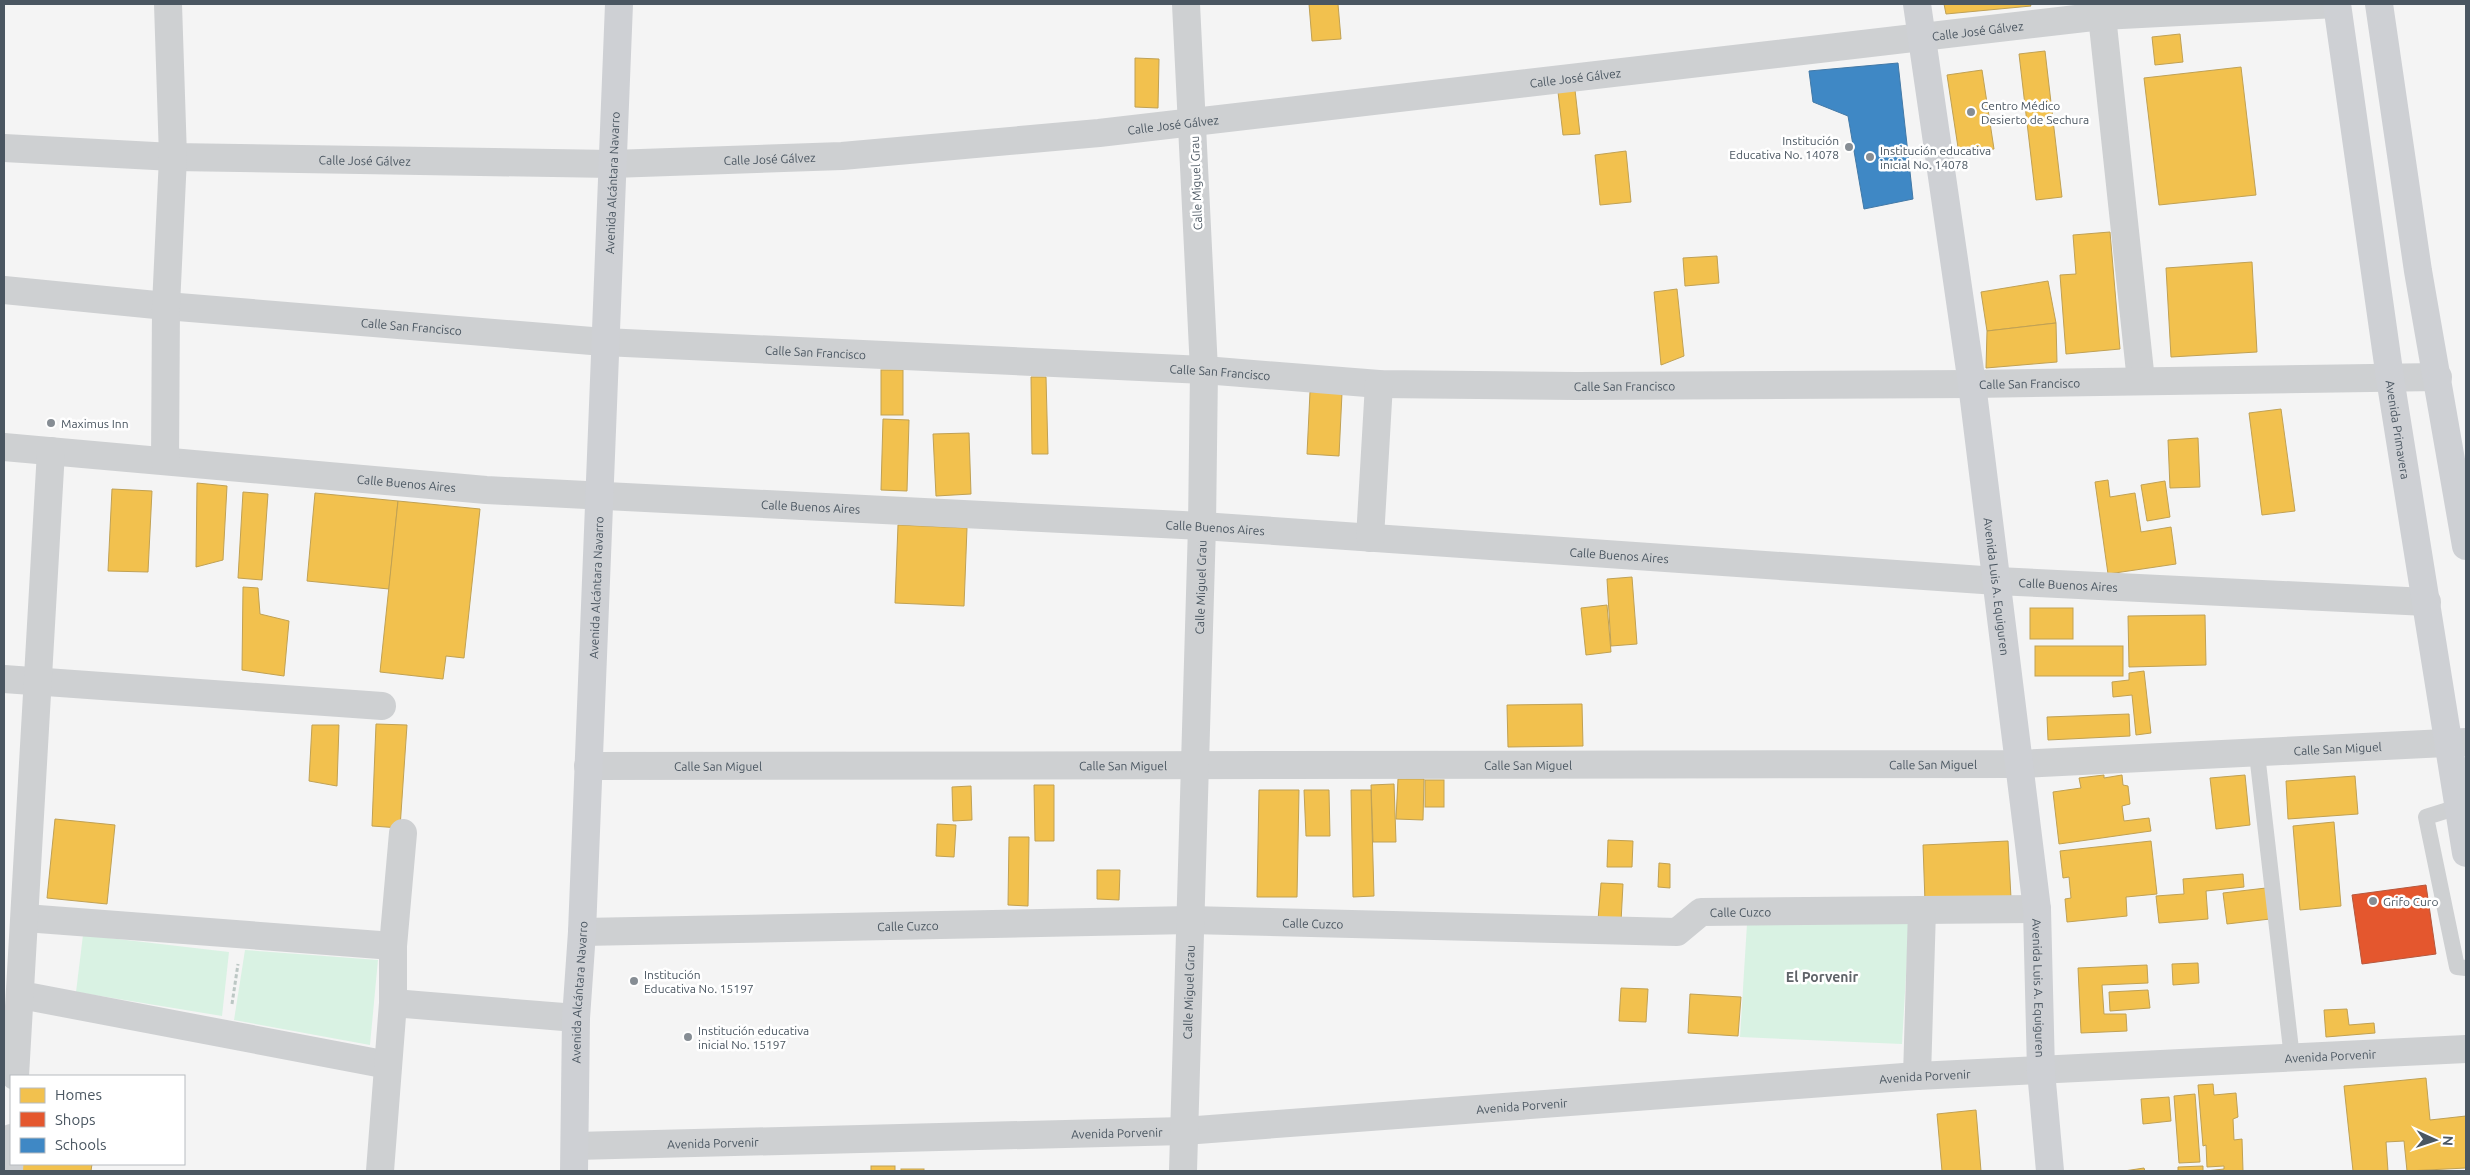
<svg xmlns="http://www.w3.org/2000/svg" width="2470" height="1175" font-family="Ubuntu,sans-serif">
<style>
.green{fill:#d9f2e3}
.homes{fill:#f2c14e;stroke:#c0a154}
.shops{fill:#e4572e;stroke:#b6573d}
.schools{fill:#3f88c5;stroke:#4279a7}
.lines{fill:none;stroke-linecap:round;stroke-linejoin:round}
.path{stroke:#bcc7c4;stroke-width:3;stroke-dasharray:4 2.5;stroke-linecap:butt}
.lane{stroke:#ced0d2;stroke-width:16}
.street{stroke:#ced0d2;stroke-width:28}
.secondary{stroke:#ced0d4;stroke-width:28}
.poi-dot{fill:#868d94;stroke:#fff;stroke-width:2}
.labels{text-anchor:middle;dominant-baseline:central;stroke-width:5;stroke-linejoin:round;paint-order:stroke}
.street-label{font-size:12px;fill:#4a5661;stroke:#fff}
.poi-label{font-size:12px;fill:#4a5661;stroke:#fff;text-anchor:start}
.neighbourhood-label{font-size:14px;font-weight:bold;fill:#5f6368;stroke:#fff}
</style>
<rect width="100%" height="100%" fill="#f4f4f4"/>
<g class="green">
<path d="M1909 923 1902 1044 1740 1037 1747 924Z"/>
<path d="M83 935 229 952 222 1016 76 992Z"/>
<path d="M245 950 378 960 370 1045 234 1020Z"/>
</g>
<g class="homes">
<path d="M1309 4H1338L1341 39 1312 41Z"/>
<path d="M1944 4H2030L2031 6 1946 14Z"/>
<path d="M2180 34 2183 62 2155 65 2152 37Z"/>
<path d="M2045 51 2062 197 2036 200 2019 54Z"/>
<path d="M1135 58 1159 59 1158 108 1135 107Z"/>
<path d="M2241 67 2256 195 2159 205 2144 78Z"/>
<path d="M1982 70 1994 149 1959 154 1947 75Z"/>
<path d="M1575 90 1580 134 1563 135 1558 92Z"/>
<path d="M1626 151 1631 202 1600 205 1595 155Z"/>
<path d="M2110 232 2120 349 2066 354 2060 275 2076 274 2073 235Z"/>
<path d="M1717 256 1719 283 1685 286 1683 258Z"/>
<path d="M2252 262 2257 352 2171 357 2166 268Z"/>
<path d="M2048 281 2056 323 1987 331 1981 292Z"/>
<path d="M1677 289 1684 356 1661 365 1654 292Z"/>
<path d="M2056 323 2057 362 1986 368 1987 331Z"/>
<rect x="881" y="370" width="22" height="45"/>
<path d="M1031 377H1046L1048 454H1032Z"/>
<path d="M1310 392 1342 393 1339 456 1307 454Z"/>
<path d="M2281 409 2295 511 2262 515 2249 413Z"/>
<path d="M883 419 909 420 907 491 881 490Z"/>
<path d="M969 433 971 494 936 496 933 434Z"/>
<path d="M2198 438 2200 487 2170 488 2168 440Z"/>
<path d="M2108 480 2110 497 2135 493 2141 532 2171 527 2176 564 2108 574 2095 482Z"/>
<path d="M2165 481 2170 517 2147 521 2141 485Z"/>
<path d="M197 483 227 486 223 560 196 567Z"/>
<path d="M112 489 152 491 148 572 108 571Z"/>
<path d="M243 492 268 494 262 580 238 578Z"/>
<path d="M315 493 398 501 389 589 307 581Z"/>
<path d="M398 501 480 509 464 658 446 656 443 679 380 672Z"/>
<path d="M898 525 967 528 964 606 895 603Z"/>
<path d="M1632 577 1637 644 1611 646 1607 579Z"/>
<path d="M243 587 258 588 260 614 289 621 284 676 242 670Z"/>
<path d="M1607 605 1611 652 1586 655 1581 608Z"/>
<rect x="2030" y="608" width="43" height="31"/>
<path d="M2205 615 2206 665 2129 667 2128 616Z"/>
<rect x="2035" y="646" width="88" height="30"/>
<path d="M2144 671 2151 733 2136 735 2132 695 2113 697 2112 682 2129 680V673Z"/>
<path d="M1582 704 1583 746 1508 747 1507 705Z"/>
<path d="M2129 714 2130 736 2048 740 2047 717Z"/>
<path d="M376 724 407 725 400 828 372 826Z"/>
<path d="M312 725H339L337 786 309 781Z"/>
<path d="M2104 775V778L2122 775 2123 785 2128 786 2130 804 2122 806 2124 821 2149 818 2151 831 2059 844 2053 792 2081 788 2079 778Z"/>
<path d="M2245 775 2250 825 2216 829 2210 778Z"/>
<path d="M2355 776 2358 814 2288 819 2286 781Z"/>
<path d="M1398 779H1424L1423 820 1396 819Z"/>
<rect x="1425" y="780" width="19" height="27"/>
<path d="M1394 784 1396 842H1373L1371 785Z"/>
<path d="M1034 785H1054V841H1035Z"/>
<path d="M971 786 972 820 953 821 952 787Z"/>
<path d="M1259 790H1299L1297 897H1257Z"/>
<path d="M1304 790H1329L1330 836H1306Z"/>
<path d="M1351 790H1371L1374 896 1353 897Z"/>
<path d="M55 819 115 825 107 904 47 898Z"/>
<path d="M2334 822 2341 906 2300 910 2293 826Z"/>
<path d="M937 824 956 825 954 857 936 856Z"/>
<path d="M1009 837H1029L1028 906 1008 905Z"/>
<path d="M1608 840 1633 841 1632 867H1607Z"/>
<path d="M2008 841 2011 898 1925 902 1923 845Z"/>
<path d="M2151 841 2157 894 2126 897 2127 916 2067 922 2065 899 2071 898 2069 877 2063 878 2060 851Z"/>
<path d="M1659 863 1670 864V888L1658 887Z"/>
<path d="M1097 870H1120L1119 900 1097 899Z"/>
<path d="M2243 874 2244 887 2206 891 2208 919 2159 923 2156 896 2184 894 2183 879Z"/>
<path d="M1601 883 1623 884 1621 922 1598 920Z"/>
<path d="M2266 888 2270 919 2227 924 2223 893Z"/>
<path d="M2198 963 2199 983 2173 985 2172 964Z"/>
<path d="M2147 965 2148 983 2102 985 2104 1014H2126L2127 1031 2081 1033 2078 968Z"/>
<path d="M1621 988 1648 989 1646 1022 1619 1021Z"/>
<path d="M2148 990 2150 1008 2110 1011 2109 992Z"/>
<path d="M1690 994 1741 997 1738 1036 1688 1033Z"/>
<path d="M2347 1009 2349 1025 2374 1023 2375 1033 2326 1037 2324 1010Z"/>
<path d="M2426 1078 2430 1120 2466 1116V1168L2407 1171 2404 1141 2386 1142 2388 1171H2353L2344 1086Z"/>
<path d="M2213 1084 2214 1095 2236 1093 2238 1117 2233 1119 2234 1140 2242 1139 2243 1171H2206L2224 1169V1166L2207 1167 2206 1145 2203 1146 2198 1085Z"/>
<path d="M2195 1094 2200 1162 2179 1163 2174 1096Z"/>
<path d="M2169 1097 2171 1121 2143 1124 2141 1099Z"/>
<path d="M1976 1110 1981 1171H1942L1937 1114Z"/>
<path d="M19 1164H92L91 1171H19Z"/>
<rect x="871" y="1166" width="24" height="5"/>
<path d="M2203 1166V1171H2178V1167Z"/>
<path d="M2144 1168 2145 1171H2124Z"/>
<rect x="901" y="1169" width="23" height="2"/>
</g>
<path class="shops" d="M2426 885 2436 954 2362 964 2352 895Z"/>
<path class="schools" d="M1898 63 1913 199 1864 209 1848 116 1813 102 1809 71Z"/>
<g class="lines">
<path class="path" d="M232 1004 238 964"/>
<g class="lane">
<path d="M2257 754 2292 1058"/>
<path d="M2458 807 2426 817 2457 967 2466 968"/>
</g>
<g class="street">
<path d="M2102 16 2141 381"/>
<path id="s1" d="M4 148 173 157 612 164 842 156 1099 133 2102 16 2337 4"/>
<path id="s2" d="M4 290 166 306 604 342 1204 370 1379 384 1577 386 1972 384 2438 377"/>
<path id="s3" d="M4 447 486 490 1202 526 1997 581 2427 602"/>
<path d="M165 461 166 306 173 157 168 4"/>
<path d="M1370 538 1379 384"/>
<path d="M4 679 382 706"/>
<path id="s4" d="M588 766 2019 764 2466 742"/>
<path d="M25 918 393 946"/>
<path id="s5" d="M582 932 1190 920 1677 932 1701 912 2037 909"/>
<path d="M21 995 388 1065"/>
<path d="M393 1003 576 1018"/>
<path d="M15 1076 51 451"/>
<path d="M1917 1076 1922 910"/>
<path id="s6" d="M575 1146 1184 1131 1917 1076 2466 1049"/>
<path d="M9 1171 11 1138"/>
<path d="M380 1171 393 1003V946L403 833"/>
<path id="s7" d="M1183 1171 1202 526 1204 370 1186 4"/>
</g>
<g class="secondary">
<path id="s8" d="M1917 4 1972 384 2037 909 2041 1071 2050 1171"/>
<path id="s9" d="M2337 4 2390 378 2466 853"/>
<path d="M2379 4 2418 271 2466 546"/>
<path id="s10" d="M574 1171 576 1018 582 932 619 4"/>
</g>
</g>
<g class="poi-dot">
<circle cx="1971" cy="112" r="5"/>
<circle cx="1849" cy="147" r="5"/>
<circle cx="1870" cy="157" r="5"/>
<circle cx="51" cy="423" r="5"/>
<circle cx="2373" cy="901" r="5"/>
<circle cx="634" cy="981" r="5"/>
<circle cx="688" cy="1037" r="5"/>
</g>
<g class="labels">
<g class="street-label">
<text stroke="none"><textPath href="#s1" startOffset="1981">Calle José Gálvez</textPath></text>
<text stroke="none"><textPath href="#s1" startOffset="1576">Calle José Gálvez</textPath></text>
<text stroke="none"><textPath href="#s1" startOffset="1171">Calle José Gálvez</textPath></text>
<text stroke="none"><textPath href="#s1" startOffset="766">Calle José Gálvez</textPath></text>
<text stroke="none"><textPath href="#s1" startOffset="361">Calle José Gálvez</textPath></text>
<text stroke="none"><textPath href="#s10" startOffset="989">Avenida Alcántara Navarro</textPath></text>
<text transform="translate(1196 183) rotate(-92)">Calle Miguel Grau</text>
<text stroke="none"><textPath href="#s2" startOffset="409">Calle San Francisco</textPath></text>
<text stroke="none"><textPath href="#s2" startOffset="814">Calle San Francisco</textPath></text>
<text stroke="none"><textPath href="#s2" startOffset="1219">Calle San Francisco</textPath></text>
<text stroke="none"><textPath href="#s2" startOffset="2029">Calle San Francisco</textPath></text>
<text stroke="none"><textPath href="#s2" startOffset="1624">Calle San Francisco</textPath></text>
<text stroke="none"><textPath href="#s9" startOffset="430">Avenida Primavera</textPath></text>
<text stroke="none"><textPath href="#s3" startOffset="404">Calle Buenos Aires</textPath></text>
<text stroke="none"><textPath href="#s3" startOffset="809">Calle Buenos Aires</textPath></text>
<text stroke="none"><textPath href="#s3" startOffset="1214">Calle Buenos Aires</textPath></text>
<text stroke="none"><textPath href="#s3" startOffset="1619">Calle Buenos Aires</textPath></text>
<text stroke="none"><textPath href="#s3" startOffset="2069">Calle Buenos Aires</textPath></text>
<text stroke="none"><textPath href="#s8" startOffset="588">Avenida Luis A. Equiguren</textPath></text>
<text stroke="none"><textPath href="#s7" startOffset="584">Calle Miguel Grau</textPath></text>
<text stroke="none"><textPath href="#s10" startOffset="584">Avenida Alcántara Navarro</textPath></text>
<text stroke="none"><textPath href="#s4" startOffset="1750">Calle San Miguel</textPath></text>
<text stroke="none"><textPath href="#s4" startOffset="1345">Calle San Miguel</textPath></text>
<text stroke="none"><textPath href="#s4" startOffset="940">Calle San Miguel</textPath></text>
<text stroke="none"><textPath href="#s4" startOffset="130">Calle San Miguel</textPath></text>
<text stroke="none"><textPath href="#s4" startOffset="535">Calle San Miguel</textPath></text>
<text stroke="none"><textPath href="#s5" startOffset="1166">Calle Cuzco</textPath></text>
<text stroke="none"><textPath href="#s5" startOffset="731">Calle Cuzco</textPath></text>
<text stroke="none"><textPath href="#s5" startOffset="326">Calle Cuzco</textPath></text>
<text stroke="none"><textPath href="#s8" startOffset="992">Avenida Luis A. Equiguren</textPath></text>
<text stroke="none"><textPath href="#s10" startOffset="179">Avenida Alcántara Navarro</textPath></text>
<text stroke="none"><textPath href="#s7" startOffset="179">Calle Miguel Grau</textPath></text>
<text stroke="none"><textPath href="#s6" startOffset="1758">Avenida Porvenir</textPath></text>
<text stroke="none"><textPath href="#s6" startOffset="1352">Avenida Porvenir</textPath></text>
<text stroke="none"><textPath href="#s6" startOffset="948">Avenida Porvenir</textPath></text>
<text stroke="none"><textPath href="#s6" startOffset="542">Avenida Porvenir</textPath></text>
<text stroke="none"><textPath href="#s6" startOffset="138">Avenida Porvenir</textPath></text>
</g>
<g class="poi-label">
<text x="1981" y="105">Centro Médico<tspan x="1981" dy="14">Desierto de Sechura</tspan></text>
<text x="1839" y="140" text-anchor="end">Institución<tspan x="1839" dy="14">Educativa No. 14078</tspan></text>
<text x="1880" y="150">Institución educativa<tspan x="1880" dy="14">inicial No. 14078</tspan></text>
<text x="61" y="423">Maximus Inn</text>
<text x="2383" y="901">Grifo Curo</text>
<text x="644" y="974">Institución<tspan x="644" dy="14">Educativa No. 15197</tspan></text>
<text x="698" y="1030">Institución educativa<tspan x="698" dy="14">inicial No. 15197</tspan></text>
</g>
<g class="neighbourhood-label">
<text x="1822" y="977">El Porvenir</text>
</g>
</g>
<rect width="2470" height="1175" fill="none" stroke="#4a5661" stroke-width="10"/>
<rect x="10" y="1075" width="175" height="90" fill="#ffffff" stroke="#b7bbc0"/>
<rect x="20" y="1088" width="25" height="15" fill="#f2c14e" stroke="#b7bbc0"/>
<text x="55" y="1100" font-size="15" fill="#4a5661">Homes</text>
<rect x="20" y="1112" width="25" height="15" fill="#e4572e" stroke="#b7bbc0"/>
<text x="55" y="1125" font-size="15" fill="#4a5661">Shops</text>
<rect x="20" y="1138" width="25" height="15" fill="#3f88c5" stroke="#b7bbc0"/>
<text x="55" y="1150" font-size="15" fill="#4a5661">Schools</text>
<g transform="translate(2435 1140) rotate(93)" stroke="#ffffff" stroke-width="4" paint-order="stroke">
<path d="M0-4L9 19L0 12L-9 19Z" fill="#4a5661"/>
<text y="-8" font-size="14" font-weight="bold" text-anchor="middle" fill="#4a5661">N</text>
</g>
</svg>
